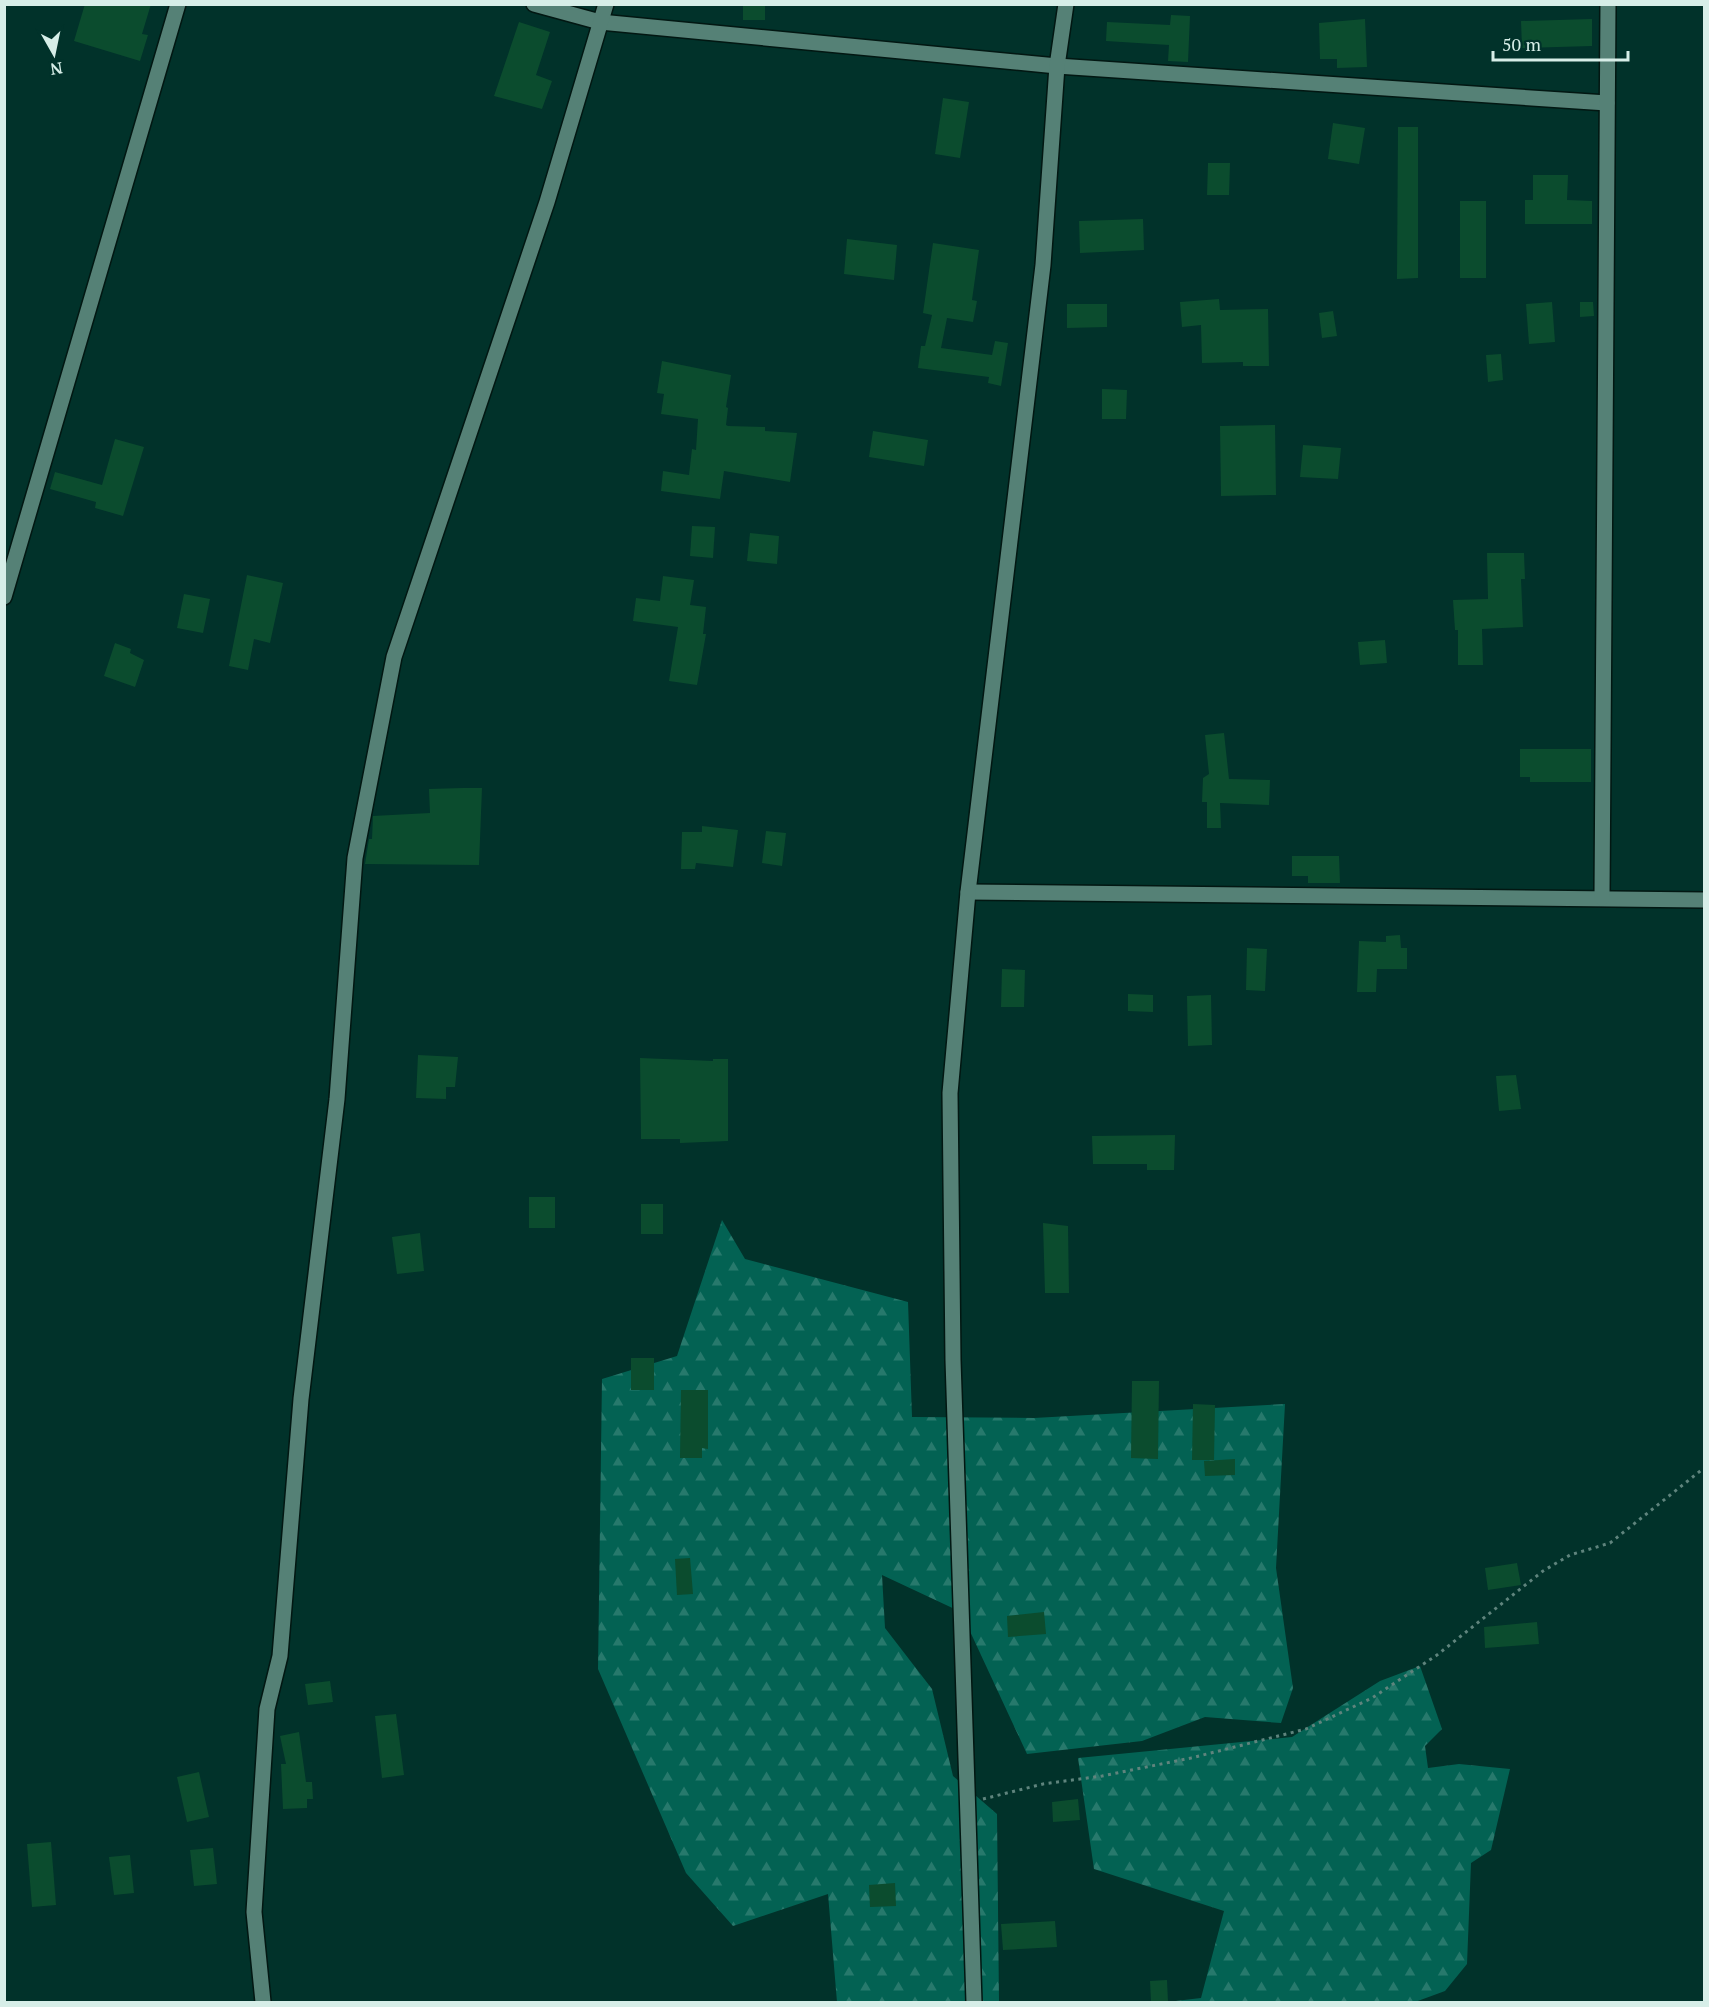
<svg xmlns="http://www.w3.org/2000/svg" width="1709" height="2007" font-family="'PT Serif',serif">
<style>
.forest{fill:url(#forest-firs)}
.building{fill:#0b4c2e}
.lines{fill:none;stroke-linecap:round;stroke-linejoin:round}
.minor-casing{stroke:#021712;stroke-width:18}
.path{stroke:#5f847d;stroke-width:3;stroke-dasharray:3 4.5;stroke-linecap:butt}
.minor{stroke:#558176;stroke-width:15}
</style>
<defs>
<pattern id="forest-firs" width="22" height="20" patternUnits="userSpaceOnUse" patternTransform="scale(1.5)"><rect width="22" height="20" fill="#036253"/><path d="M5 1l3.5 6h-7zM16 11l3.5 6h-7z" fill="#27796c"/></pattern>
</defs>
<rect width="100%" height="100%" fill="#01322a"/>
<g class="forest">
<path d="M722 1220 745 1259 908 1302 912 1417 1034 1418 1285 1404 1276 1568 1293 1688 1281 1723 1205 1717 1142 1741 1027 1754 961 1612 882 1575 885 1628 932 1689 953 1776 997 1814 999 2002H837L828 1894 733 1926 686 1873 598 1669 602 1379 677 1356Z"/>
<path d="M1420 1666 1442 1729 1425 1746 1428 1768 1459 1764 1510 1769 1491 1850 1471 1863 1467 1964 1445 1991 1415 2002H1167L1201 1998 1224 1911 1094 1869 1078 1758 1292 1737 1380 1681Z"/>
</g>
<g class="building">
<path d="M85 4H151L142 34 148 35 140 61 74 41Z"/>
<rect x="743" y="4" width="22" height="16"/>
<path d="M1171 15 1190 16 1188 62 1168 61 1169 45 1106 41 1107 22 1170 25Z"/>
<path d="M1365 19 1367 67 1337 68V59H1320L1319 23Z"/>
<path d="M1592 19V46L1522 48 1521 21Z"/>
<path d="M519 22 550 32 536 75 552 81 542 109 494 96Z"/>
<path d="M943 98 969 102 960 158 935 154Z"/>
<path d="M1333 123 1365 128 1359 164 1328 159Z"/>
<path d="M1398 127H1418V278L1397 279Z"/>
<path d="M1208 163H1230L1229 195H1207Z"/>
<path d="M1533 175H1568L1567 200 1592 201V224H1525V200H1533Z"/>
<rect x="1460" y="201" width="26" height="77"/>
<path d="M1143 219 1144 250 1080 253 1079 221Z"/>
<path d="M847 239 897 245 894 280 844 274Z"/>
<path d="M933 243 979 250 972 300 977 301 973 322 947 318 941 348 992 355 995 341 1008 343 1001 386 988 383 989 377 918 368 921 346H925L932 315 923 313Z"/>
<path d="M1219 299 1220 310 1268 309 1269 366H1243V362L1202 363 1201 325 1182 327 1180 302Z"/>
<path d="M1552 302 1555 342 1529 344 1526 304Z"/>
<path d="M1580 302H1593L1594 316 1580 317Z"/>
<path d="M1067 304H1107V327L1067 328Z"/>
<path d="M1333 311 1337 336 1322 338 1319 313Z"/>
<path d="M1501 354 1503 380 1488 382 1486 355Z"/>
<path d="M662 361 731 375 726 407 728 408 726 425 728 426 765 427V431L797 433 790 482 724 471 720 499 661 491 663 471 689 475 692 449 696 450 698 419 661 414 664 394 657 393Z"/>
<path d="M1102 389 1127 390 1126 419H1102Z"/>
<path d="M1275 425 1276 495 1221 496 1220 426Z"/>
<path d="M873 431 928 440 924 466 869 457Z"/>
<path d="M115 439 144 447 123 516 95 508 96 502 50 489 55 472 102 485Z"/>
<path d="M1303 445 1341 448 1338 479 1300 477Z"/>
<path d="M692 526 715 527 713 558 690 556Z"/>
<path d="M750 533 779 536 777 564 747 561Z"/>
<path d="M1487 553H1524L1525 579H1521L1523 627 1482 629 1483 665H1458V630H1455L1453 600 1488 599Z"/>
<path d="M247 575 283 583 270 643 254 639 248 670 229 666Z"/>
<path d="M663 576 694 580 690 605 706 607 703 634H706L697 685 669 681 678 627 633 621 636 598 660 601Z"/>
<path d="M184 594 210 599 203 633 177 628Z"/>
<path d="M1385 640 1387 663 1360 665 1358 642Z"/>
<path d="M115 643 131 649 130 653 144 660 135 687 104 676Z"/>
<path d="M1224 733 1229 779 1270 780 1269 805 1220 803 1221 828H1207V802H1202L1203 778 1209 774 1205 735Z"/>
<path d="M1520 749H1591V782H1530V777H1520Z"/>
<path d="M463 788H482L479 865 365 864 369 839H372L373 816 430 813 429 789Z"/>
<path d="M702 826 738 830 733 867 696 863 695 869H681L682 832H702Z"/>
<path d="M766 831 786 833 782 866 762 863Z"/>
<path d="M1292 856H1339L1340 883H1308V876H1292Z"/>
<path d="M1400 935 1401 948H1407V969H1377L1376 992H1357L1359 941 1386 942V936Z"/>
<path d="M1247 948 1267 949 1265 991 1246 990Z"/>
<path d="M1002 969 1025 970 1024 1007H1001Z"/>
<path d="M1128 994 1153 995V1012L1128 1011Z"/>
<path d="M1211 995 1212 1045 1188 1046 1187 996Z"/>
<path d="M418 1055 458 1057 455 1087H446V1099L416 1098Z"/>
<path d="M640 1058 713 1061V1059H728V1141L680 1143V1139H641Z"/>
<path d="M1516 1075 1521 1109 1499 1111 1496 1076Z"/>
<path d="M1175 1135 1174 1170H1147V1164H1093L1092 1136Z"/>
<rect x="529" y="1197" width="26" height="31"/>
<rect x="641" y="1204" width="22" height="30"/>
<path d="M1043 1223 1068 1226 1069 1293H1045Z"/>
<path d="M420 1233 424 1271 397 1274 392 1237Z"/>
<rect x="631" y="1358" width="23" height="32"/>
<path d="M1132 1381H1159L1158 1459 1131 1458Z"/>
<path d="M681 1390H708V1449L702 1448V1458H680Z"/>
<path d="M1193 1404 1215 1405 1214 1460H1192Z"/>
<path d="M1235 1459V1475L1205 1476 1204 1461Z"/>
<path d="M690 1558 693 1594 677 1595 675 1559Z"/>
<path d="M1517 1563 1521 1585 1488 1590 1485 1568Z"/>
<path d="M1044 1612 1046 1634 1008 1637 1007 1616Z"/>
<path d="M1537 1622 1539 1644 1485 1648 1484 1627Z"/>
<path d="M330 1681 333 1702 308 1705 305 1684Z"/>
<path d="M396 1714 404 1775 382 1778 375 1716Z"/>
<path d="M299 1732 306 1782H312L313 1799H307V1808L283 1809 281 1764H286L280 1736Z"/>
<path d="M199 1772 209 1817 187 1822 177 1777Z"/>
<path d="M1078 1799 1080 1820 1053 1822 1052 1802Z"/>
<path d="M51 1842 56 1905 32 1907 27 1844Z"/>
<path d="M213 1848 217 1884 194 1886 190 1850Z"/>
<path d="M130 1855 134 1893 114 1895 109 1857Z"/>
<path d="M895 1883 896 1906 870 1907 869 1885Z"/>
<path d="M1055 1921 1057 1947 1003 1950 1001 1924Z"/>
<path d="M1167 1980 1168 2002H1151L1150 1981Z"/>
</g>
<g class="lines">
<g class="minor-casing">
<g id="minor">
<path d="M534 4 600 22 1057 66 1607 103"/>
<path d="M4 597 178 4"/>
<path d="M968 892 1704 900"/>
<path d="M1602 898 1608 4"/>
<path d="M263 2002 254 1912 267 1709 280 1656 301 1399 337 1099 355 858 394 657 547 202 606 4"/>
<path d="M974 2002 953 1360 950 1093 968 892 1043 265 1057 66 1066 4"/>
</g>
</g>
<path class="path" d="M983 1799 1043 1784 1102 1776 1191 1758 1306 1729 1372 1698 1437 1655 1543 1571 1570 1555 1610 1543 1704 1468"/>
<use href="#minor" class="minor"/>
</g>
<rect width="1709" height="2007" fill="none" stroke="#d7eee8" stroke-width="12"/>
<g transform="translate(54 54) rotate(171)" stroke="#01322a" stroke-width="4.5" paint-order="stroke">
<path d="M0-4.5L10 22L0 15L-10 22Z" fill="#d7eee8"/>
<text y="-9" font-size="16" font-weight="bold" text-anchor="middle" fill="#d7eee8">N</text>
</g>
<path d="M1493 51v9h135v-9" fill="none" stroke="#d7eee8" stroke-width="3"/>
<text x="1502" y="51" font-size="18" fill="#d7eee8" stroke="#01322a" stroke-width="4.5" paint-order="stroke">50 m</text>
</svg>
